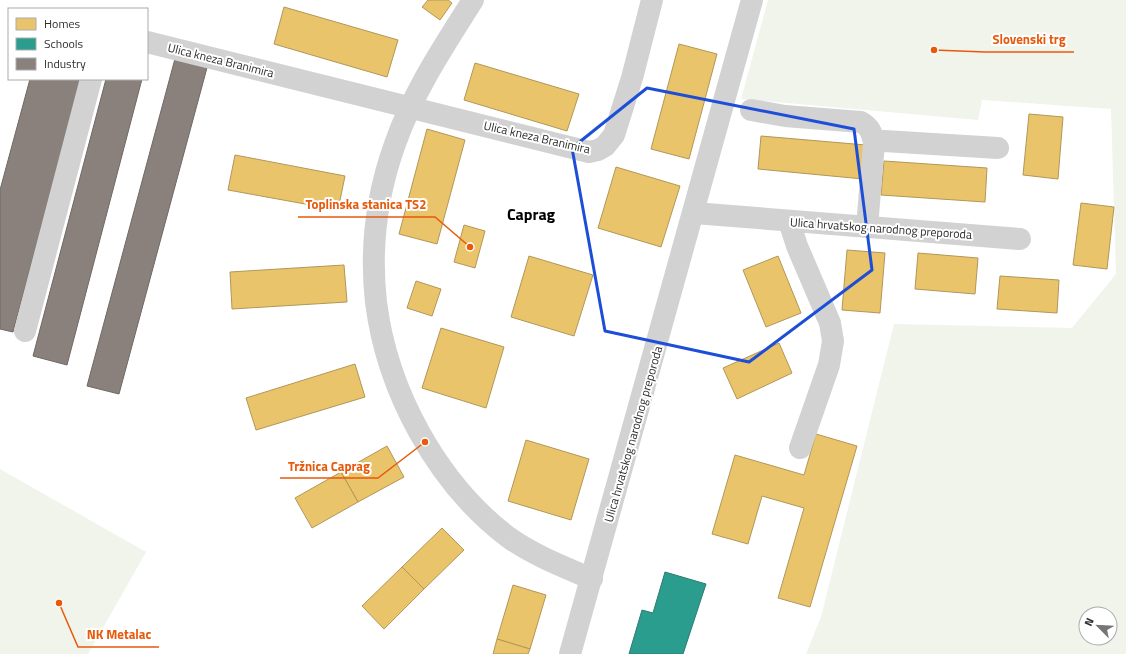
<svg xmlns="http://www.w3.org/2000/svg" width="1126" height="654" font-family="'Titillium Web',sans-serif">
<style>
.green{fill:#f0f4eb;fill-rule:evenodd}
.homes{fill:#e9c46a;stroke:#b19758}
.schools{fill:#2a9d8f;stroke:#2b7b72}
.industry{fill:#8a817c;stroke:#6e6864}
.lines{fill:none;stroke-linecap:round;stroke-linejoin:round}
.minor{stroke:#d2d2d2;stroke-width:22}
.marked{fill:none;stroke:#1d4ed8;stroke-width:3;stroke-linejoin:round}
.labels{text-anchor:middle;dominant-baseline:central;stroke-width:4;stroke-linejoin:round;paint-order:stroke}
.street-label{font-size:12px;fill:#2d2d2d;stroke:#fff}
.district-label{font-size:16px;font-weight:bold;fill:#000;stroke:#fff}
.leader{fill:none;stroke:#e8590c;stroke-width:1.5}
.callout-dot{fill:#e8590c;stroke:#fff;stroke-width:1.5}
.callout-label{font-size:13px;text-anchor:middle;font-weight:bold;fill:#e8590c;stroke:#fff;stroke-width:4;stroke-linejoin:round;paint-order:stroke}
</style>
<rect width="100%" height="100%" fill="#fff"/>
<g class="green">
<path d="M768 0H1126V654H806L821 617 894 324 1072 328 1116 274 1111 109 982 100 978 120 741 99ZM1086 614H1110V638H1086Z"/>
<path d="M0 469 146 552 88 654H0Z"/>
</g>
<g class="homes">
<path d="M428 0H448L452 3 440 20 422 7Z"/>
<path d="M284 7 398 40 387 77 274 44Z"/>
<path d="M679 44 717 54 689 159 651 149Z"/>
<path d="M475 63 579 94 567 131 464 100Z"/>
<path d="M1029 114 1063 117 1058 179 1023 175Z"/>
<path d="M427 129 465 140 437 244 399 234Z"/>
<path d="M761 136 866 145 863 179 758 169Z"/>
<path d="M235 155 345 176 338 210 228 190Z"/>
<path d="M884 161 987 168 985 202 881 195Z"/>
<path d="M616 167 680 186 661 247 598 228Z"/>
<path d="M1081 203 1114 207 1107 269 1073 265Z"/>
<path d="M464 225 485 231 475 268 454 262Z"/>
<path d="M847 250 885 253 880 313 842 310Z"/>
<path d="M918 253 978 258 975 294 915 289Z"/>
<path d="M529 256 593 275 574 336 511 317Z"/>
<path d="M778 256 801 313 766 327 743 270Z"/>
<path d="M344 265 347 302 232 309 230 272Z"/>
<path d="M1000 276 1059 280 1057 313 997 309Z"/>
<path d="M416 281 441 289 432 316 407 308Z"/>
<path d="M441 328 504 347 486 408 422 388Z"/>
<path d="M779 343 792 373 737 399 723 368Z"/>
<path d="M355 364 365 397 256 430 246 398Z"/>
<path d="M816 434 857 446 810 607 778 598 804 508 762 496 748 544 712 534 735 455 804 475Z"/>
<path d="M526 440 589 459 571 520 508 501Z"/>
<path d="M387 446 404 477 358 502 341 472Z"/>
<path d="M341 472 358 502 312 528 295 498Z"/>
<path d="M442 528 464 550 424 589 402 567Z"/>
<path d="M402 567 424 589 384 629 362 606Z"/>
<path d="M513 585 546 595 530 649 497 639Z"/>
<path d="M497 639 530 649 528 654H493Z"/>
</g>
<path class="schools" d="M665 572 706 584 683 654H629L642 610 653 613Z"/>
<g class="industry">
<path d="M176 55 208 64 119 394 87 386Z"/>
<path d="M30 79H81L13 332 0 329V190Z"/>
<path d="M106 79H142L67 365 33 356Z"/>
</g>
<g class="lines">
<g class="minor">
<path d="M473 0C444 46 413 92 395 144 377 194 370 249 376 302 387 391 437 483 508 537 533 555 564 567 592 579"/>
<path d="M147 42 589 152 598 150 605 146 614 135 632 78 652 0"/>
<path d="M751 110 785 116 861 122C870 127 872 133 874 143"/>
<path d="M694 213 1020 239"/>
<path d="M789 221 797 246 830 323 833 341 829 365 800 448"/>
<path d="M867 227 874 143 884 141 998 148"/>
<path d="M25 331 91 79"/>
<path d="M570 654 752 0"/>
</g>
</g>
<path class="marked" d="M647 88 854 129 872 270 749 362 605 331 572 148Z"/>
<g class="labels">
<g class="street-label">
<text transform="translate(221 60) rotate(14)">Ulica kneza Branimira</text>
<text transform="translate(537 137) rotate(13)">Ulica kneza Branimira</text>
<text transform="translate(881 228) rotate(4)">Ulica hrvatskog narodnog preporoda</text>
<text transform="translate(633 434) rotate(-74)">Ulica hrvatskog narodnog preporoda</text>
</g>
<g class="district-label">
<text x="531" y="214">Caprag</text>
</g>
</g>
<path class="leader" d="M934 50L985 52H1074M470 247L435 217H298M425 442L378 478H280M59 603L78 647H159"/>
<g class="callout-dot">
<circle cx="934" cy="50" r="4"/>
<circle cx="470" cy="247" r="4"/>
<circle cx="425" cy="442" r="4"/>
<circle cx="59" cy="603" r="4"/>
</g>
<g class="callout-label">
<text x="1029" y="44">Slovenski trg</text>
<text x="366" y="209">Toplinska stanica TS2</text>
<text x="329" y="471">Tržnica Caprag</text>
<text x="119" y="639">NK Metalac</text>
</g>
<rect x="8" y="8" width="140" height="72" fill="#ffffff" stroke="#ababab"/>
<rect x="16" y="18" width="20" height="12" fill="#e9c46a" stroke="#ababab"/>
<text x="44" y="28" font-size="12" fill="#2d2d2d">Homes</text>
<rect x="16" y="38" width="20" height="12" fill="#2a9d8f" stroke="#ababab"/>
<text x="44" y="48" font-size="12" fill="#2d2d2d">Schools</text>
<rect x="16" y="58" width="20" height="12" fill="#8a817c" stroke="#ababab"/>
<text x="44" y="68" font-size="12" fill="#2d2d2d">Industry</text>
<g transform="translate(1098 626) rotate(294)"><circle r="19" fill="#ffffff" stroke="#ababab"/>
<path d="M0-3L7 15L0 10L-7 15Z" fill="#767676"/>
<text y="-6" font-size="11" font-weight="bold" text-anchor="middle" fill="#2d2d2d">N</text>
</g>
</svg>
